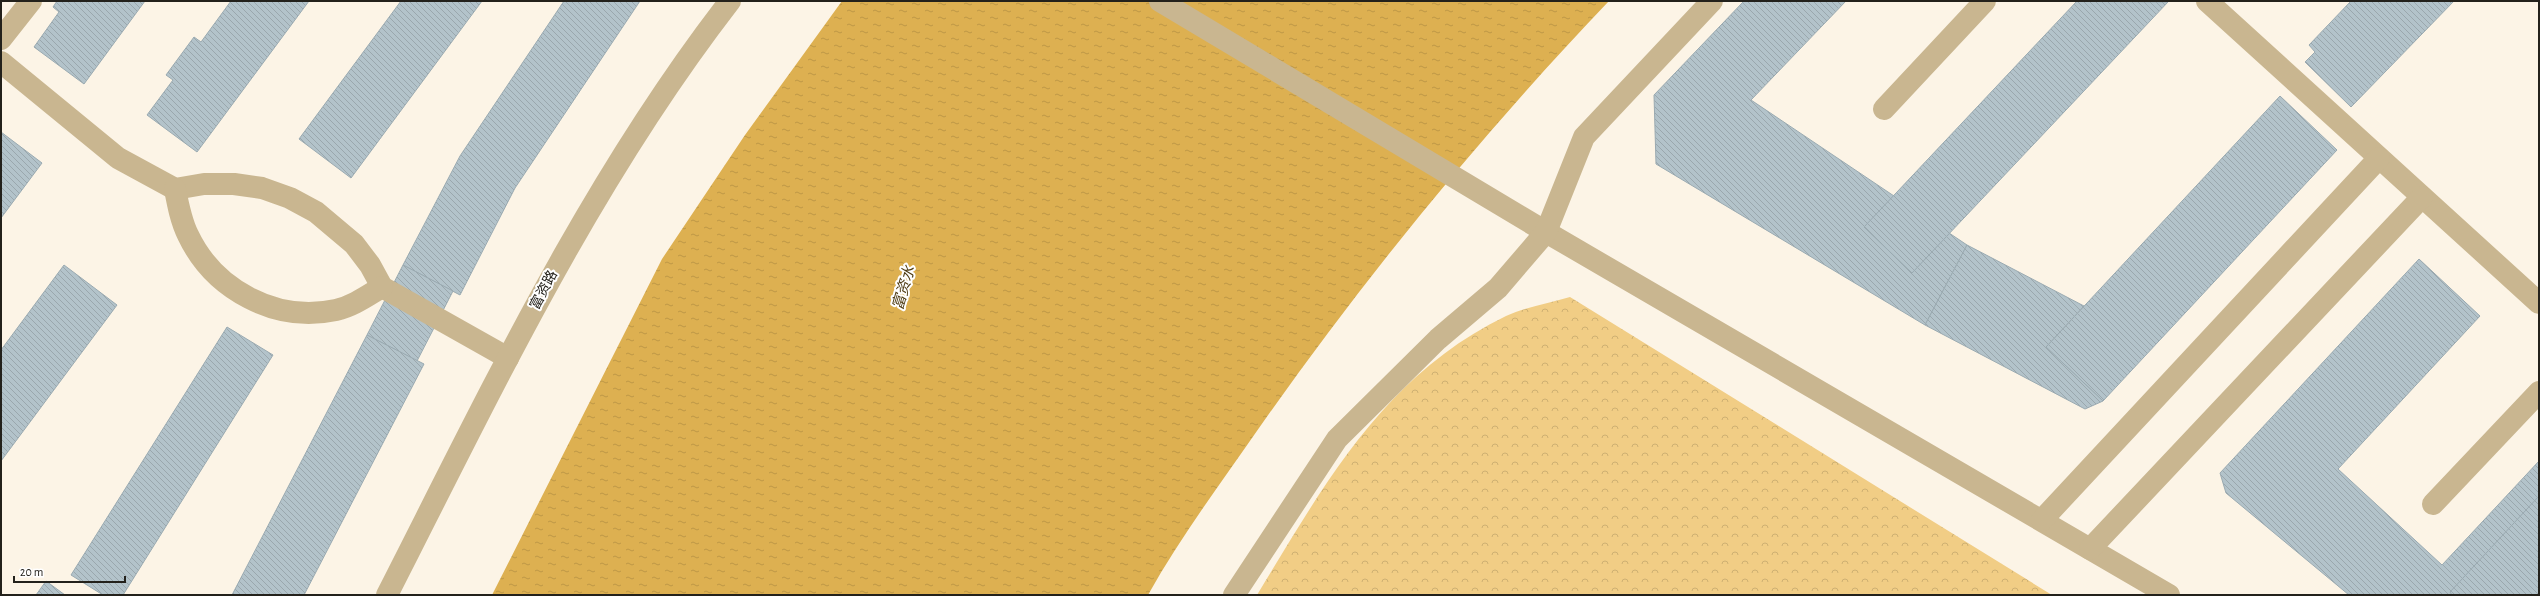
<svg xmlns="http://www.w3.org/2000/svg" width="2540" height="596" font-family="'Alegreya Sans','Noto Sans SC',sans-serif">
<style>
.forest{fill:url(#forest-crowns)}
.water{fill:url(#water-ripples)}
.building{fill:url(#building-back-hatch);stroke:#9aaab1}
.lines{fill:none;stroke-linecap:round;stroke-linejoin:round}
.minor{stroke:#c9b690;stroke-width:22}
.labels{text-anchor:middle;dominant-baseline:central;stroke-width:4;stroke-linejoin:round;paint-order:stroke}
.street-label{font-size:14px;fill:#23211b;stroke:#fff}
.water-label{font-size:15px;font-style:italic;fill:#503d15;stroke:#fff}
</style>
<defs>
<pattern id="forest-crowns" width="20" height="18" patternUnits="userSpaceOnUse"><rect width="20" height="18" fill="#f1cd85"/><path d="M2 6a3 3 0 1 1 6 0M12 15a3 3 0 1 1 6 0" fill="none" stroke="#ceb072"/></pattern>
<pattern id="water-ripples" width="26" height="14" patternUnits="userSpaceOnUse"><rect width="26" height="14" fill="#ddb051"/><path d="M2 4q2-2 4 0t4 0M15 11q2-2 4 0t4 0" fill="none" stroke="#bd9746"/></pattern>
<pattern id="building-back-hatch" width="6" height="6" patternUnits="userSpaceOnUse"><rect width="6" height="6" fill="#b3c3ca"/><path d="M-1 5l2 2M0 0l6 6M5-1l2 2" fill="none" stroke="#9aa7ad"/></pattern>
</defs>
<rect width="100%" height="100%" fill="#fcf4e6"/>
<path class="forest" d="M1570 297 2052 595H1257C1324 485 1384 375 1506 316 1526 307 1550 303 1570 297Z"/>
<path class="water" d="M842 1H1609C1482 134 1365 277 1259 428 1221 483 1181 536 1148 595H492L662 259 745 135Z"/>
<g class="building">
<path d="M57 1H145L84 84 34 47 59 12 53 7Z"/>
<path d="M231 1H309L197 152 147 115 173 80 166 75 194 37 201 42Z"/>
<path d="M401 1H482L351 178 299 139Z"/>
<path d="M564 1H640L515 188 460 295 403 265 460 156Z"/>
<path d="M1744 1H1846L1751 100 1967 245 1925 325 1656 164 1654 95Z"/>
<path d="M2077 1 2168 2 1912 273 1864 227Z"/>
<path d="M2351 1H2454L2351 107 2305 62 2315 52 2309 45Z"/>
<path d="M2280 96 2337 150 2103 401 2046 347Z"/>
<path d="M1 132 42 163 1 218Z"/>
<path d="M1967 245 2084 306 2046 347 2103 401 2085 409 1925 325Z"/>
<path d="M2419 259 2480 316 2338 469 2442 565 2539 461V595H2349L2226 493 2220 473Z"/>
<path d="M64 265 117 305 1 461V350Z"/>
<path d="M403 265 453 291 417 361 367 335Z"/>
<path d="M227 327 273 355 123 595H103L71 575Z"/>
<path d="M367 335 424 364 304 595H232Z"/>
<path d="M2539 496V595H2452L2450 592Z"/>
<path d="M46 581 65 595H36Z"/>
</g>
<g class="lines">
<g class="minor">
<path d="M1160 1 1546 232 2169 595"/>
<path d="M2207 1 2539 303"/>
<path d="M1 39 31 1"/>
<path d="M1 62 118 158 175 189 204 184H234L262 188 290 198 316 212 354 244 370 265 382 287 508 358"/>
<path d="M1884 109 1985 1"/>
<path d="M175 189C178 205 181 221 188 235 214 290 276 323 336 310 353 306 367 296 382 287"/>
<path d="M2433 504 2539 392"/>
<path d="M2042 520 2379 158"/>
<path d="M2090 549 2422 197"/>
<path d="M387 595C491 391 589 183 730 1"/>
<path d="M1234 595 1337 439 1438 339 1498 288 1546 232 1584 137 1712 1"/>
</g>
</g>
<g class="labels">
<g class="street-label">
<text transform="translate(544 290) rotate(-62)">富资路</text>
</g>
<g class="water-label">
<text transform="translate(904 288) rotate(-74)">富资水</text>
</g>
</g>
<rect width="2540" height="596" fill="none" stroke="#23211b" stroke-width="4"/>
<path d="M14 576v6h111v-6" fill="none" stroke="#23211b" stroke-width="2"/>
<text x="20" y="576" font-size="12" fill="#23211b" stroke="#ffffff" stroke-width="3" paint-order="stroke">20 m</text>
</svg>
